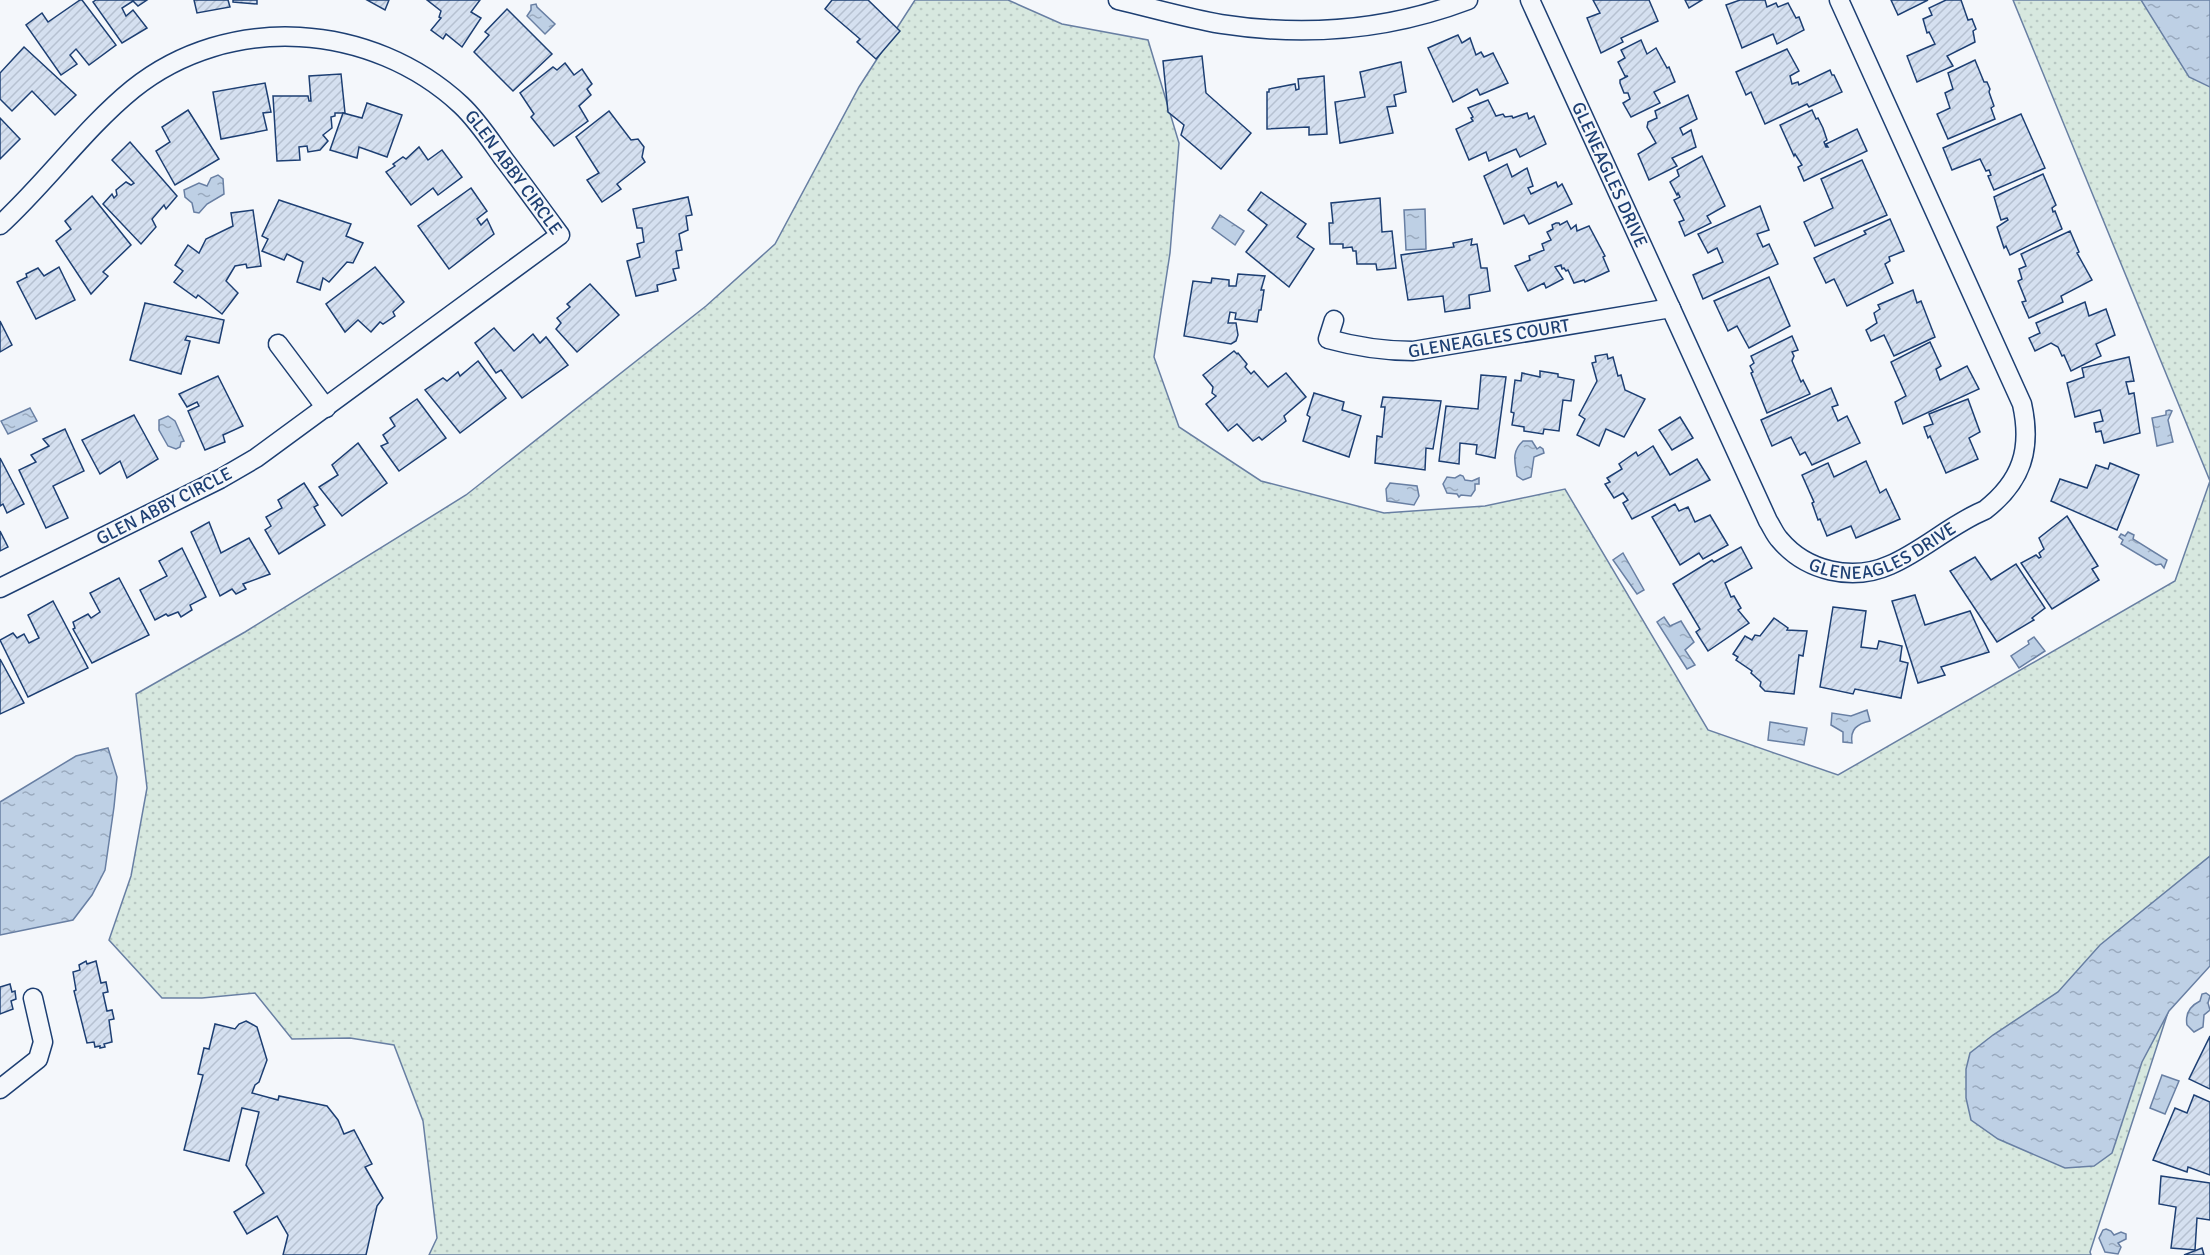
<svg xmlns="http://www.w3.org/2000/svg" width="2210" height="1255" font-family="Signika,sans-serif">
<style>
.grass{fill:url(#grass-dots);stroke:#687fa3;stroke-width:1.5}
.water{fill:url(#water-ripples);stroke:#687fa3;stroke-width:1.5}
.building{fill:url(#building-hatch);stroke:#1d3f73;stroke-width:1.5}
.lines{fill:none;stroke-linecap:round;stroke-linejoin:round}
.street-casing{stroke:#1d3f73;stroke-width:21}
.street{stroke:#f4f7fb;stroke-width:18}
.labels{text-anchor:middle;dominant-baseline:central;stroke-width:4.5;stroke-linejoin:round;paint-order:stroke}
.street-label{font-size:18px;fill:#1d3f73;stroke:#f4f7fb}
</style>
<defs>
<pattern id="grass-dots" width="8" height="8" patternUnits="userSpaceOnUse" patternTransform="scale(1.5)"><rect width="8" height="8" fill="#d7e8df"/><path d="M2 2h.1M6 6h.1" fill="none" stroke="#b8c8c3" stroke-width="1.8" stroke-linecap="round"/></pattern>
<pattern id="water-ripples" width="26" height="14" patternUnits="userSpaceOnUse" patternTransform="scale(1.5)"><rect width="26" height="14" fill="#bed0e5"/><path d="M2 4q2-2 4 0t4 0M15 11q2-2 4 0t4 0" fill="none" stroke="#9aaabe"/></pattern>
<pattern id="building-hatch" width="6" height="6" patternUnits="userSpaceOnUse" patternTransform="scale(1.5)"><rect width="6" height="6" fill="#d5e0f0"/><path d="M-1 1l2-2M0 6l6-6M5 7l2-2" fill="none" stroke="#b6c1d1"/></pattern>
</defs>
<rect width="100%" height="100%" fill="#f4f7fb"/>
<path class="grass" d="M915 0H1008L1062 24 1148 40 1179 143 1170 253 1154 357 1179 427 1261 481 1384 513 1485 506 1565 489 1708 730 1838 775 2175 581 2210 481 2013 0H2210V964L2170 1006 2090 1252 2091 1255H429L437 1238 423 1121 394 1045 350 1038 292 1039 255 993 202 998H162L109 940 131 876 147 788 136 694 245 632 466 495 706 306 775 244 859 87Z"/>
<g class="water">
<path d="M2141 0H2210V87L2189 77Z"/>
<path d="M536 4 537 7 555 24 545 34 527 16 531 10V5Z"/>
<path d="M218 175 223 179 224 194 207 204 199 213 194 212 192 203 185 197 184 190 199 183 207 186 211 178Z"/>
<path d="M1425 209 1426 249 1406 250 1404 210Z"/>
<path d="M1220 215 1244 231 1235 245 1212 228Z"/>
<path d="M30 408 37 421 8 434 1 421Z"/>
<path d="M2169 410 2172 411 2168 420 2173 442 2157 446 2152 418 2166 415V411Z"/>
<path d="M168 416 175 421 184 441 181 442 180 447 176 449 168 446 159 430V420Z"/>
<path d="M1523 441H1532L1537 449 1540 447 1543 449 1544 453 1534 457 1531 477 1523 480 1517 476C1515 462 1511 452 1523 441Z"/>
<path d="M1460 475 1463 476 1465 480 1472 481 1479 478V484H1475V490L1471 496 1461 495 1459 497 1457 494 1447 493 1443 484 1447 477 1455 478Z"/>
<path d="M1390 483 1417 486 1419 496 1414 505 1387 501 1386 489Z"/>
<path d="M2128 532 2134 535 2133 539 2167 560 2164 568 2161 564 2156 565 2121 544 2123 540 2119 537 2121 534 2125 536Z"/>
<path d="M1623 553 1644 590 1637 594 1613 560Z"/>
<path d="M1664 617 1670 626 1681 621 1694 642 1685 650 1695 665 1687 669 1657 622Z"/>
<path d="M2034 637 2045 651 2019 668 2011 656 2029 644 2028 641Z"/>
<path d="M1867 710 1870 721C1857 724 1850 729 1852 743L1843 742V732L1831 725 1832 713 1851 716Z"/>
<path d="M1770 722 1807 728 1804 745 1768 740Z"/>
<path d="M108 748 117 777 114 807 105 870 92 895 73 920 0 935V802L76 756Z"/>
<path d="M2210 856V966L2169 1011 2142 1062 2112 1153 2094 1166 2065 1168 1998 1139 1971 1120 1966 1098V1069L1970 1053 1993 1035 2058 992 2100 945Z"/>
<path d="M2206 993 2210 996 2208 1003 2210 1010 2204 1015 2203 1027 2194 1032 2187 1025C2185 1014 2190 1006 2200 1001L2202 994Z"/>
<path d="M2162 1075 2179 1081 2165 1114 2150 1108Z"/>
<path d="M2106 1229 2111 1231 2114 1235 2121 1232 2126 1234V1239L2118 1243 2121 1247 2118 1254 2105 1252 2099 1238 2103 1230Z"/>
</g>
<g class="building">
<path d="M80 0H82L116 45 89 65 76 49 70 55 77 64 61 75 26 25 42 13 48 22Z"/>
<path d="M96 0H147L138 6 133 1 122 8 126 16 133 10 147 28 122 43 93 2Z"/>
<path d="M194 0H228L230 7 197 13Z"/>
<path d="M233 0H257V4L233 2Z"/>
<path d="M367 0H389L385 10Z"/>
<path d="M427 0H480L471 12 481 18 462 47 446 34 443 39 431 30 441 18 439 17 441 11Z"/>
<path d="M832 0H868L900 31 876 59 857 42 860 39 825 9Z"/>
<path d="M1593 0H1649L1658 21 1621 38 1623 42 1601 53 1587 18 1600 13Z"/>
<path d="M1685 0H1702L1689 8Z"/>
<path d="M1740 0H1765L1767 7 1776 3 1778 7 1788 3 1796 18 1799 17 1804 30 1777 44 1773 34 1742 48 1726 5Z"/>
<path d="M1891 0H1928L1898 15Z"/>
<path d="M1946 0H1961L1968 20 1972 19 1976 29 1973 31 1975 42 1947 56 1953 66 1917 82 1907 56 1935 44 1929 32 1927 33 1923 19 1932 15 1929 8Z"/>
<path d="M507 9 552 54 513 91 474 52 489 35 485 32Z"/>
<path d="M1458 35 1462 43 1470 38 1476 55 1481 52 1484 57 1493 53 1508 83 1480 95 1477 89 1453 102 1428 48Z"/>
<path d="M1641 40 1647 54 1656 48 1667 68 1669 67 1675 82 1654 92 1660 103 1631 117 1623 103 1630 99 1628 93H1624L1620 83V80L1628 76H1625L1618 62 1625 58 1621 50Z"/>
<path d="M24 47 76 95 55 115 32 91 12 111 0 99V73Z"/>
<path d="M1787 49 1799 71 1790 76 1792 84 1798 82 1799 85 1830 70 1832 75H1834L1842 92 1809 107 1807 104 1765 124 1751 92 1746 95 1736 72Z"/>
<path d="M1202 56 1206 93 1251 133 1221 169 1181 135 1184 125 1168 112 1163 61Z"/>
<path d="M1975 60 1984 82H1987L1990 89 1989 92 1994 106 1991 108 1995 119 1948 139 1937 114 1950 108 1945 93 1953 89 1948 73Z"/>
<path d="M1401 62 1406 92 1394 95 1396 106 1387 107 1393 133 1340 143 1335 102 1365 97 1360 72Z"/>
<path d="M565 63 574 75 582 69 592 84 587 89 591 95 579 106 588 121 554 146 531 117 534 114 520 93 553 67 557 70Z"/>
<path d="M341 74 345 113H335V116L331 117 332 128 323 135 328 141 320 150 308 152 307 146 299 147 300 160 277 161 273 96H308L309 101H311L309 76Z"/>
<path d="M1324 76 1327 134 1309 135V127L1267 129V92H1269V89L1295 84 1296 90 1299 89 1298 79Z"/>
<path d="M265 83 271 112 263 113 267 130 221 139 213 92Z"/>
<path d="M1688 95 1697 119 1680 128 1683 135 1691 130 1696 147 1672 158 1677 166 1649 180 1638 154 1656 143 1647 127 1648 122 1657 118 1655 111Z"/>
<path d="M1488 100 1496 116 1503 114 1505 117 1512 116 1513 118 1527 113 1529 119 1534 116 1546 144 1520 157 1516 149 1489 161 1486 152 1469 160 1456 129 1473 121 1471 118 1473 117 1468 108Z"/>
<path d="M367 103 402 115 387 157 359 147 357 158 330 150 343 113 362 118Z"/>
<path d="M188 110 219 159 175 185 156 151 170 142 162 127Z"/>
<path d="M1812 110 1816 119 1818 118 1823 128 1827 140 1824 142 1826 147H1828L1826 144 1857 129 1867 151 1804 181 1798 167 1802 165 1795 154 1794 156 1780 125Z"/>
<path d="M609 111 631 140 638 139 644 147 642 157 645 162 617 184 621 189 602 202 587 180 599 173 576 137Z"/>
<path d="M2021 114 2045 168 1994 190 1988 176 1991 175 1989 170 1986 171 1980 159 1952 170 1943 148Z"/>
<path d="M0 118 20 139 0 159Z"/>
<path d="M130 142 177 196 166 209 164 205 152 219 156 227 141 244 103 204 112 194 114 198 117 195 116 190 126 182 131 185 134 183 112 160Z"/>
<path d="M419 147 428 160 442 150 462 177 438 195 433 188 411 205 386 172 395 166 393 164 403 157 406 159Z"/>
<path d="M1702 156 1725 206 1707 216 1711 223 1685 236 1679 222 1684 220 1674 200 1680 197 1678 193 1677 195 1670 182 1679 176 1677 170Z"/>
<path d="M1862 160 1887 215 1815 246 1804 222 1833 208 1821 179Z"/>
<path d="M1507 164 1512 177 1527 168 1533 186 1528 188 1531 194 1556 182 1558 187 1562 184 1572 204 1529 224 1524 215 1504 224 1484 176Z"/>
<path d="M2043 174 2056 205 2052 208 2053 212 2055 211 2062 229 2010 255 2006 246 2004 248 1997 227 2008 220 2007 218 2001 220 1994 197Z"/>
<path d="M471 188 487 211 477 219 481 225 487 219 494 234 449 269 418 226Z"/>
<path d="M1261 192 1306 224 1297 237 1314 249 1289 287 1246 252 1267 225 1248 210Z"/>
<path d="M92 196 131 245 103 272 108 276 91 294 56 241 71 229 65 221Z"/>
<path d="M688 197 692 215 686 216 688 230 679 234 682 250 676 251 679 268 673 269 676 280 657 285 658 291 636 296 627 261 640 257 637 244 644 242 642 228H637L633 209Z"/>
<path d="M1380 198 1382 232 1392 231 1396 268 1377 270 1376 264H1357L1356 251H1353L1352 247 1343 248V244H1330L1329 223H1333L1331 203Z"/>
<path d="M279 200 351 224 346 236 363 243 353 263 347 262 329 282 323 278 320 290 297 282 303 262 287 254 284 260 262 251 268 239 262 236Z"/>
<path d="M1760 206 1769 230 1757 234 1763 247 1769 244 1778 264 1703 299 1693 275 1723 262 1717 248 1708 253 1698 234Z"/>
<path d="M253 210 261 266 247 268 246 264 235 266 226 281 238 293 222 314 198 295 196 298 174 282 183 271 175 265 188 245 199 253 206 239 233 226 231 213Z"/>
<path d="M1890 219 1904 251 1889 257 1890 261 1885 264 1893 283 1847 306 1834 279 1826 283 1814 258 1866 234 1864 231Z"/>
<path d="M1567 221 1571 229 1576 225 1577 231 1589 226 1605 256 1603 257 1609 271 1585 282 1584 280 1574 283 1568 270 1566 271 1564 268 1562 269 1561 265 1555 267 1563 279 1546 288 1544 283 1528 291 1515 266 1530 260 1529 256 1544 250 1542 244 1551 240 1547 232 1553 229 1552 225 1556 223H1559L1560 225Z"/>
<path d="M2070 231 2079 252 2077 253 2092 280 2061 296 2063 302 2029 318 2022 302 2026 301 2018 281 2022 279 2019 269 2026 266 2021 254Z"/>
<path d="M1472 239 1471 245 1477 244 1481 268H1487L1490 291 1469 295 1470 308 1445 312 1443 296 1408 300 1401 255 1454 247 1453 243Z"/>
<path d="M59 267 75 300 36 319 17 282 27 277 26 274 38 268 44 276Z"/>
<path d="M375 267 404 302 393 312 395 316 383 324 380 322 371 332 358 320 345 332 326 304Z"/>
<path d="M1238 274 1265 276 1261 290H1264L1261 310H1259L1257 322 1235 319 1236 313 1230 312 1228 323H1236L1238 335 1236 341 1231 344 1184 336 1193 281 1211 283 1212 278 1229 280V286H1236Z"/>
<path d="M1769 277 1790 326 1749 348 1737 326 1728 331 1714 301Z"/>
<path d="M590 284 619 315 577 352 556 329 561 323 557 318 570 307 567 304Z"/>
<path d="M1913 290 1917 303 1921 301 1935 337 1894 356 1884 335 1871 341 1866 330 1877 323 1874 313 1880 309 1878 305Z"/>
<path d="M2085 302 2089 316 2106 309 2115 335 2096 344 2101 356 2071 371 2064 355 2062 356 2058 347 2051 343 2035 351 2029 338 2040 333 2036 323Z"/>
<path d="M145 303 224 320 219 343 187 336 185 340 190 341 181 374 130 360Z"/>
<path d="M0 321 12 345 0 352Z"/>
<path d="M494 328 514 351 533 334 540 343 546 337 568 365 522 398 501 370 496 373 475 343Z"/>
<path d="M1792 336 1798 350 1792 352 1794 356 1792 361 1801 382 1803 380 1810 394 1767 413 1751 373 1753 372 1750 366 1754 363 1751 356Z"/>
<path d="M1930 342 1941 366 1936 369 1940 380 1967 366 1979 389 1903 424 1895 402 1906 396 1891 362Z"/>
<path d="M1234 351 1237 354 1238 353 1247 364 1245 367 1251 374 1254 371 1268 387 1286 373 1306 397 1284 416 1286 421 1262 440 1259 437 1253 441 1237 424 1228 431 1206 404 1216 396 1212 393 1213 387 1203 375Z"/>
<path d="M1607 354 1608 359 1613 357 1618 376 1621 375 1625 390 1645 399 1624 437 1606 429 1599 446 1577 435 1585 419 1579 415 1597 381 1592 363 1596 362 1595 356Z"/>
<path d="M2129 357 2134 381 2126 382 2129 394 2134 393 2140 433 2104 443 2101 431 2096 432 2094 423 2103 421 2100 410 2075 417 2067 383 2084 377 2082 368Z"/>
<path d="M478 361 506 398 460 433 425 390 443 378 447 381 458 372 460 376Z"/>
<path d="M1540 371 1558 374V377L1574 380 1571 401 1563 400 1559 431 1544 429 1543 434 1524 431V427L1512 425 1514 413 1511 412 1515 380 1521 381 1522 373 1540 377Z"/>
<path d="M1481 375 1506 377 1495 458 1476 454 1477 445 1460 443 1459 464 1439 461 1446 406 1478 409Z"/>
<path d="M218 376 243 426 223 435 225 442 205 450 188 411 199 406 197 402 187 407 179 394Z"/>
<path d="M1831 388 1838 405 1832 407 1838 421 1847 416 1860 443 1812 465 1805 452 1800 455 1791 437 1772 446 1761 420Z"/>
<path d="M1314 393 1344 402 1342 410 1361 416 1349 457 1303 441 1310 417 1307 415Z"/>
<path d="M1383 397 1441 401 1433 449 1426 448 1425 470 1375 463 1377 436 1382 437 1385 407H1381Z"/>
<path d="M417 399 446 438 399 471 381 446 388 443 383 435 395 426 390 418Z"/>
<path d="M1968 399 1980 432 1969 438 1978 459 1946 473 1930 436 1928 438 1924 427 1933 424 1929 414Z"/>
<path d="M134 415 158 459 127 478 120 461 100 474 82 440Z"/>
<path d="M1680 417 1693 438 1672 450 1659 430Z"/>
<path d="M65 429 84 471 53 486 68 518 46 528 19 470 36 462 31 455 49 446 43 439Z"/>
<path d="M358 443 387 483 342 516 319 487 338 475 332 465Z"/>
<path d="M1653 446 1670 475 1697 459 1710 480 1632 519 1623 503 1628 500 1623 493 1614 498 1605 484 1610 482 1607 478 1622 469 1619 464 1636 452 1638 456Z"/>
<path d="M0 458 24 504 7 513 3 504 0 506Z"/>
<path d="M1866 461 1880 493 1886 489 1900 519 1856 538 1851 526 1827 536 1820 519 1818 520 1812 503 1814 502 1802 475 1828 463 1834 477Z"/>
<path d="M2110 463 2139 475 2117 530 2051 501 2060 479 2087 488 2096 465 2108 469Z"/>
<path d="M304 483 318 505 314 507 325 525 279 554 265 530 271 526 266 517 282 508 278 500Z"/>
<path d="M1675 504 1679 511 1688 507 1695 522 1710 515 1728 545 1703 559 1699 553 1680 565 1652 517Z"/>
<path d="M2067 516 2098 566 2092 569 2099 580 2052 609 2021 563 2036 555 2039 558 2041 557 2039 553 2044 549 2039 538Z"/>
<path d="M209 522 221 553 249 538 270 574 243 584 246 589 236 594 232 589 220 596 191 532Z"/>
<path d="M0 531 8 547 0 551Z"/>
<path d="M1741 547 1752 568 1725 583 1731 597 1734 596 1741 608 1738 610 1749 623 1708 651 1696 632 1700 629 1673 584 1712 560 1714 562Z"/>
<path d="M182 548 206 597 190 605 192 610 181 617 178 612 168 616 166 614 155 620 140 590 167 576 159 561Z"/>
<path d="M1975 557 1991 580 2016 564 2045 608 2032 618 2034 620 1997 642 1950 571Z"/>
<path d="M119 578 149 635 92 663 73 629 75 628 73 622 88 614 91 618 100 612 90 593Z"/>
<path d="M1915 595 1925 625 1970 611 1989 652 1941 667 1945 675 1918 683 1892 601Z"/>
<path d="M53 601 88 668 28 697 0 640 13 633 17 638 24 634 29 643 39 638 28 615Z"/>
<path d="M1833 607 1866 611 1861 647 1877 649 1879 641 1902 646 1900 661 1908 663 1901 698 1855 689 1853 694 1820 687Z"/>
<path d="M1774 618 1788 628 1787 630 1807 631 1803 656 1799 655 1794 694 1765 691 1760 686 1761 682 1751 673 1752 671 1736 660 1738 657 1733 654 1745 636 1752 640 1755 635 1760 636Z"/>
<path d="M0 659 24 703 0 714Z"/>
<path d="M86 961 87 964 96 961 101 983 106 982 108 992 103 993 107 1011 112 1010 114 1019 109 1020 112 1042 104 1044 105 1047 100 1048V1046L95 1047 94 1042 87 1043 74 991 76 990 73 972 80 970 79 965Z"/>
<path d="M10 984 12 992 15 991 16 999 11 1001 13 1009 0 1014V987Z"/>
<path d="M246 1021 257 1027 267 1060 259 1082 255 1085 252 1093 278 1100 279 1096 327 1106 338 1120 344 1134 354 1130 372 1164 365 1167 383 1198 377 1206 366 1255H283L288 1235 277 1216 247 1234 234 1212 264 1193 246 1165 259 1112 242 1108 229 1161 184 1150 203 1075 198 1074 204 1048 209 1049 215 1024 235 1029 239 1024Z"/>
<path d="M2210 1036V1089L2189 1079Z"/>
<path d="M2194 1095 2210 1102V1175L2188 1167 2187 1172 2153 1160 2175 1108 2187 1113Z"/>
<path d="M2161 1176 2210 1183V1220L2197 1218 2195 1250 2171 1248 2176 1207 2159 1204Z"/>
<path d="M2202 1248 2204 1255H2184Z"/>
</g>
<g class="lines">
<g class="street-casing">
<g id="street">
<path d="M1118 0C1152 8 1186 18 1221 24 1305 37 1389 30 1468 0"/>
<path id="s1" d="M1530 0 1768 521C1772 527 1775 535 1780 540 1806 571 1852 582 1890 565 1923 551 1951 524 1985 510 2022 481 2032 449 2022 404L1839 0"/>
<path id="s2" d="M0 225C46 183 85 128 133 89 229 12 372 22 461 105 478 121 490 140 503 158 522 183 541 209 560 235L256 458 220 479 0 588"/>
<path id="s3" d="M1334 320 1328 339C1357 347 1383 351 1413 351L1671 308"/>
<path d="M278 344 326 408"/>
<path d="M0 1089 38 1059 43 1042 33 998"/>
</g>
</g>
<use href="#street" class="street"/>
</g>
<g class="labels">
<g class="street-label">
<text stroke="none"><textPath href="#s2" startOffset="633">GLEN ABBY CIRCLE</textPath></text>
<text stroke="none"><textPath href="#s1" startOffset="192">GLENEAGLES DRIVE</textPath></text>
<text stroke="none"><textPath href="#s3" startOffset="183">GLENEAGLES COURT</textPath></text>
<text transform="translate(164 506) rotate(-27)">GLEN ABBY CIRCLE</text>
<text stroke="none"><textPath href="#s1" startOffset="712">GLENEAGLES DRIVE</textPath></text>
</g>
</g>
</svg>
